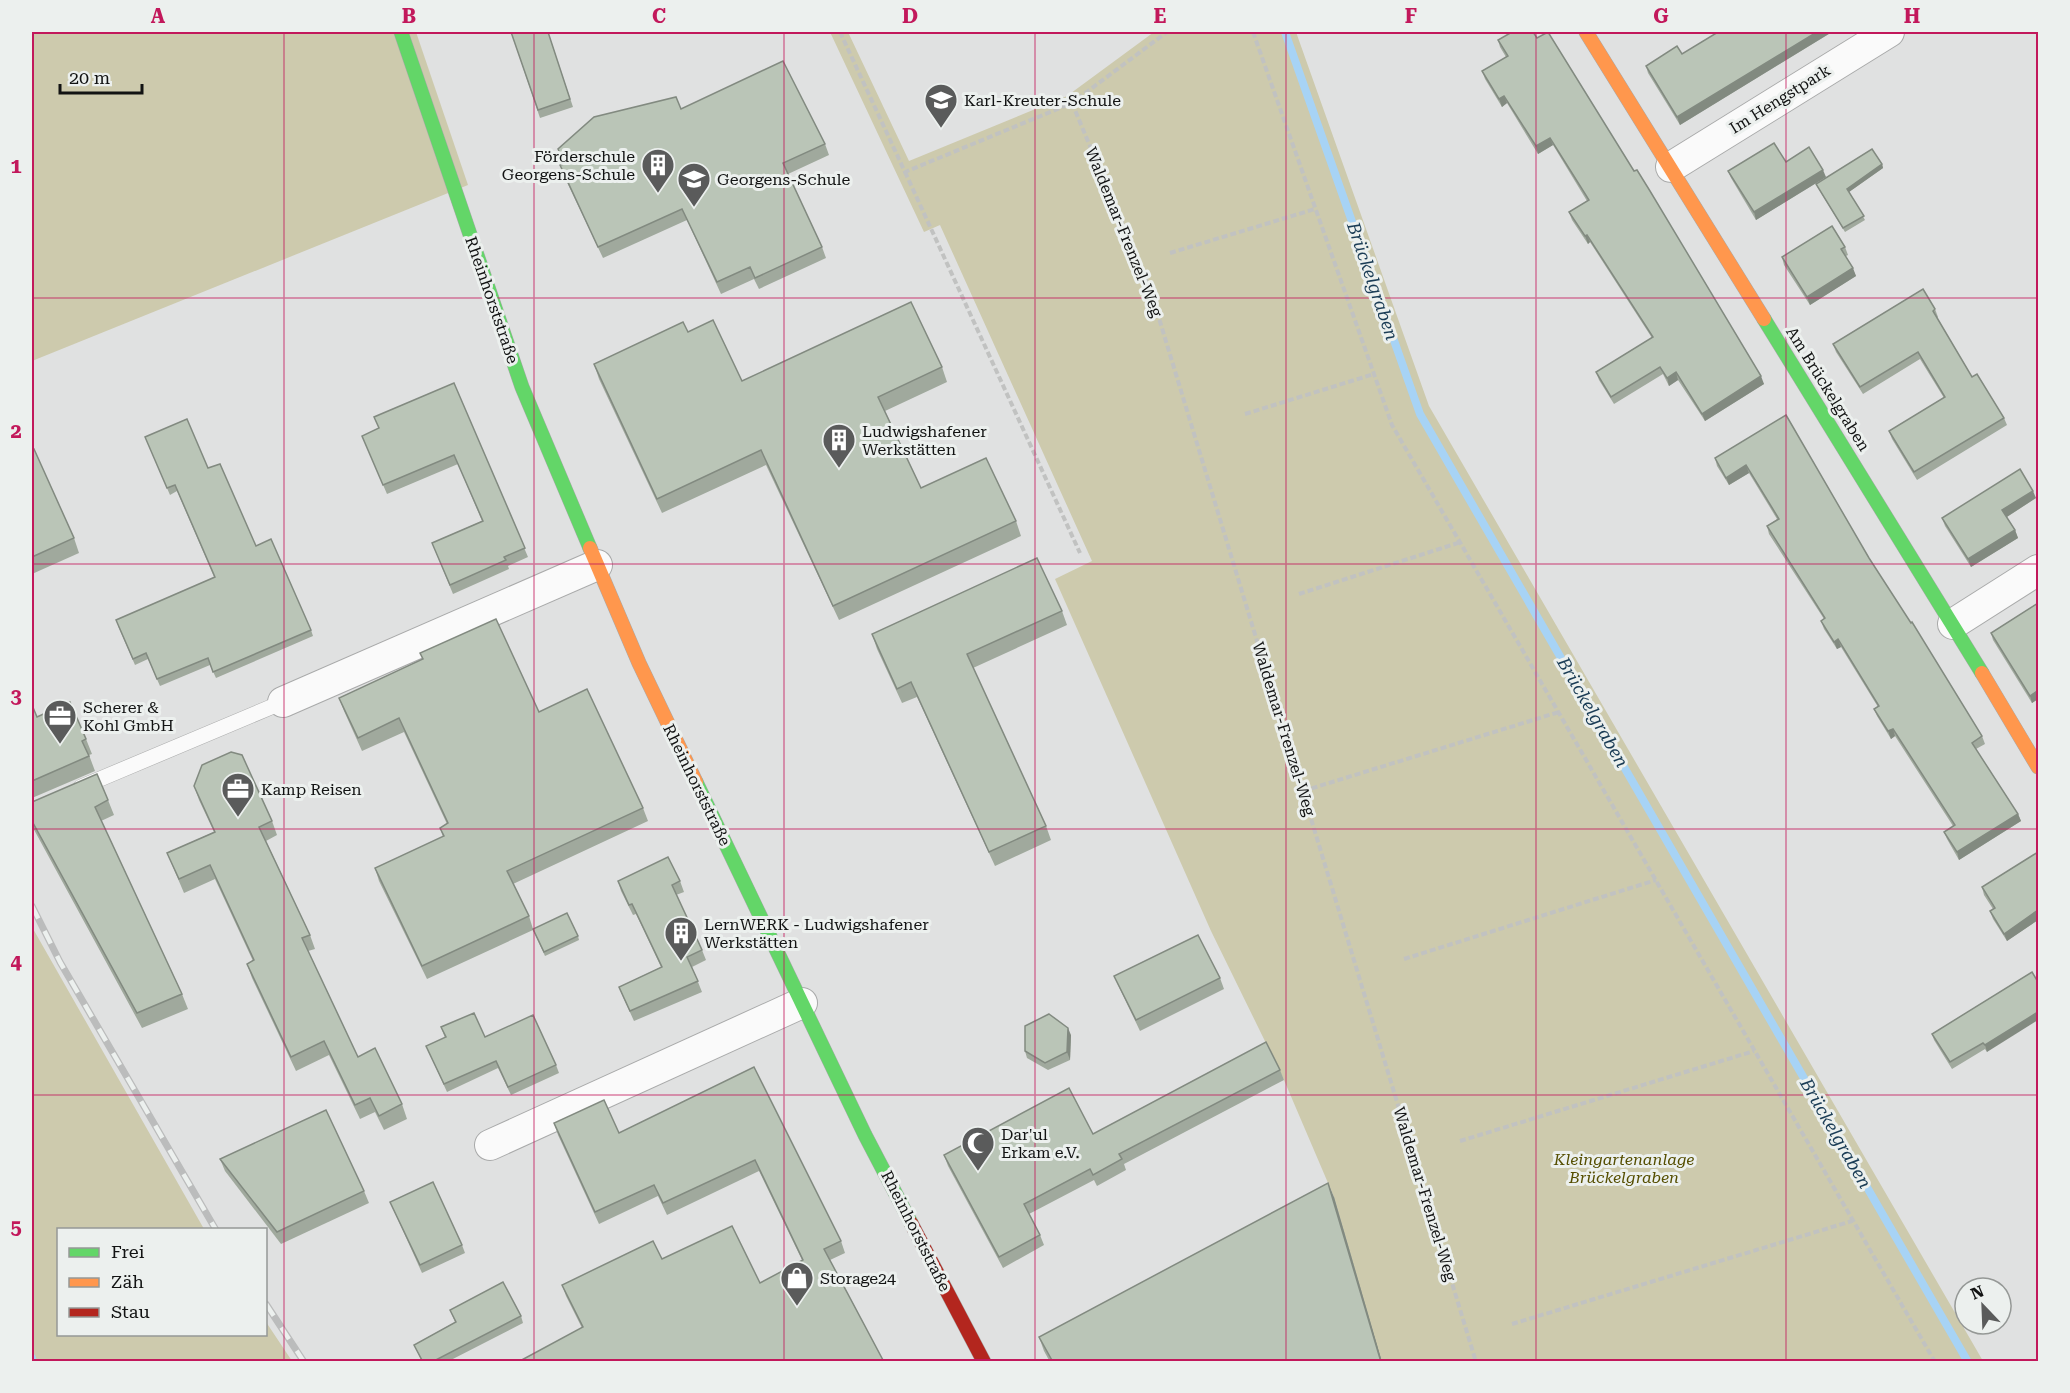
<svg xmlns="http://www.w3.org/2000/svg" width="2070" height="1393" font-family="'Roboto Serif',serif">
<style>
.green{fill:#cdcaad}
.lines{fill:none;stroke-linecap:round;stroke-linejoin:round}
.stream{stroke:#a7d3f5;stroke-width:8}
.lane-casing{stroke:#a9aaaa;stroke-width:16}
.street-casing{stroke:#a9aaaa;stroke-width:32}
.fast-casing{stroke:#a9aaaa;stroke-width:15}
.slow-casing{stroke:#a9aaaa;stroke-width:15}
.jam-casing{stroke:#a9aaaa;stroke-width:15}
.path{stroke:#c1c2c1;stroke-width:4;stroke-dasharray:6 3;stroke-linecap:butt}
.lane{stroke:#fafafa;stroke-width:15}
.street{stroke:#fafafa;stroke-width:30}
.fast{stroke:#63d668;stroke-width:14}
.slow{stroke:#ff974d;stroke-width:14}
.jam{stroke:#b3261e;stroke-width:14}
.rail-casing{stroke:#bbbcbc;stroke-width:7}
.rail{stroke:#ecf0ee;stroke-width:4.5;stroke-dasharray:14;stroke-linecap:butt}
.wall{fill:#a0a99d}
.shaded-wall{fill:#828a80}
.building{fill:#bac5b7;stroke:#828a80;stroke-width:1.5}
.grid{fill:none;stroke:#c2185b;stroke-width:1.5;stroke-opacity:0.55}
.labels{text-anchor:middle;dominant-baseline:central;stroke-width:6;stroke-linejoin:round;paint-order:stroke}
.street-label{font-size:16px;fill:#121313;stroke:#ecf0ee}
.poi-label{font-size:16px;fill:#121313;stroke:#ecf0ee;text-anchor:start}
.park-label{font-size:16px;font-style:italic;fill:#554e01;stroke:#ecf0ee}
.water-label{font-size:18px;font-style:italic;fill:#1a3c55;stroke:#ecf0ee}
.neatline{fill:none;stroke:#c2185b;stroke-width:2}
.grid-label{font-size:20px;text-anchor:middle;font-weight:bold;fill:#c2185b}
</style>
<rect width="100%" height="100%" fill="#e0e1e1"/>
<g class="green">
<path d="M32 32H416L468 185 32 361Z"/>
<path d="M830 32H848L909 161 1067 96 1154 32H1296L1429 406 1983 1361H1381L1334 1197 1284 1080 1211 931 1055 579 1092 561 940 225 924 232Z"/>
<path d="M32 927 204 1229 58 1230V1334H266V1322L292 1361H32Z"/>
</g>
<g class="lines">
<g class="stream">
<path d="M1285 32 1420 414 1968 1362"/>
<path d="M32 1358 33 1362"/>
</g>
<g class="lane-casing">
<path id="lane" d="M81 787 283 702"/>
</g>
<g class="street-casing">
<g id="street">
<path d="M1671 167 1889 32"/>
<path d="M1953 624 2038 570"/>
<path d="M283 702 597 565"/>
<path d="M490 1145 802 1003"/>
</g>
</g>
<g class="fast-casing">
<g id="fast">
<path d="M401 32 522 387 590 548"/>
<path d="M1764 319 1982 673"/>
<path d="M696 782 865 1135 911 1223"/>
</g>
</g>
<g class="slow-casing">
<g id="slow">
<path d="M1586 32 1764 319"/>
<path d="M590 548 639 663 696 782"/>
<path d="M1982 673 2038 767"/>
</g>
</g>
<g class="jam-casing">
<path id="jam" d="M911 1223 984 1362"/>
</g>
<g class="path">
<path d="M840 32 905 172 1072 103 1167 32"/>
<path d="M1253 32 1392 425 1935 1362"/>
<path d="M1072 103 1151 292 1476 1362"/>
<path d="M905 172 1080 553"/>
<path d="M1170 253 1315 209"/>
<path d="M1245 414 1374 374"/>
<path d="M1299 594 1461 542"/>
<path d="M1303 791 1559 712"/>
<path d="M1404 959 1656 880"/>
<path d="M1460 1141 1754 1051"/>
<path d="M1512 1324 1852 1221"/>
</g>
<use href="#lane" class="lane"/>
<use href="#street" class="street"/>
<use href="#fast" class="fast"/>
<use href="#slow" class="slow"/>
<use href="#jam" class="jam"/>
<g class="rail-casing">
<g id="rail">
<path d="M32 906 60 962 216 1230"/>
<path d="M266 1304 304 1362"/>
</g>
</g>
<use href="#rail" class="rail"/>
</g>
<g class="wall">
<path d="M511 32H548L573 107 540 118Z"/>
<path d="M1718 32H1832L1680 125 1648 73 1646 66 1682 54Z"/>
<path d="M1498 40 1764 384 1705 421 1678 380 1669 386 1663 374 1614 404 1599 380 1596 372 1652 338 1590 242 1588 244 1572 220 1569 212 1587 201 1553 145 1538 154 1507 103 1502 107 1485 79 1482 71 1506 57 1500 47Z"/>
<path d="M681 109 825 144 829 155 788 174 822 247 826 258 759 289 754 279 721 294 687 220 603 258 564 176 560 165 564 164 558 149Z"/>
<path d="M1786 162 1826 177 1756 220 1731 178 1728 171Z"/>
<path d="M1882 164 1883 168 1849 192 1865 220 1845 232 1818 188 1816 184Z"/>
<path d="M1845 247 1848 255 1846 256 1856 276 1810 305 1784 265 1782 257Z"/>
<path d="M1935 309 1938 317 1937 318 1972 377 2004 418 2007 425 1917 480 1892 439 1889 431 1944 398 1920 359 1863 394 1836 352 1833 344Z"/>
<path d="M688 332 742 381 942 367 947 382 885 411 921 488 1016 521 1021 536 839 620 766 465 662 513 599 379 594 364Z"/>
<path d="M454 383 528 557 508 566 509 569 453 594 432 543 482 521 458 464 387 494 362 436 379 428 374 417Z"/>
<path d="M1786 415 1869 558 1982 736 1985 744 1976 749 2018 814 2021 821 1959 860 1947 839 1944 832 1953 826 1895 736 1891 739 1877 716 1874 709 1878 707 1841 647 1837 649 1824 629 1821 621 1824 619 1769 534 1767 526 1777 519 1749 473 1729 485 1717 466 1715 458Z"/>
<path d="M145 437 208 468 256 546 311 630 313 636 216 678 210 665 160 686 148 659 135 665 118 626 214 577 177 491 170 495Z"/>
<path d="M32 450 74 538 79 553 32 574Z"/>
<path d="M2036 498 2007 517 2015 530 2018 538 1971 567 1945 526 1942 518Z"/>
<path d="M2038 603V699L2032 703 1993 640 1991 633Z"/>
<path d="M1062 611 1067 625 973 668 1046 826 1051 840 995 866 917 697 902 703 877 649 872 634Z"/>
<path d="M420 653 539 712 643 808 648 821 513 884 529 916 533 929 578 936 579 940 545 956 533 930 427 979 379 881 375 868 443 837 440 828 447 824 404 732 362 751 344 711 339 698 423 659Z"/>
<path d="M32 705 37 717 86 739 92 754 89 755 95 771 32 798Z"/>
<path d="M194 786 272 821 277 835 266 841 310 935 315 949 308 951 358 1057 402 1104 407 1119 384 1130 375 1112 360 1119 329 1055 296 1071 252 978 247 964 253 961 215 879 184 893 167 853 214 832 199 800Z"/>
<path d="M108 800 114 815 101 821 182 994 188 1009 142 1028 32 826V802Z"/>
<path d="M2038 852V920L2007 941 1993 919 1990 911 1993 909 1984 895 1982 887Z"/>
<path d="M618 881H680L684 892 676 895 702 950 706 960 692 967 702 992 634 1021 623 997 619 987 661 967 636 914 633 915 621 891Z"/>
<path d="M2032 972 1987 1052 1985 1049 1952 1069 1934 1040 1932 1034Z"/>
<path d="M1114 976 1220 978 1224 989 1140 1031 1119 987Z"/>
<path d="M441 1027 485 1037 556 1065 559 1073 511 1095 498 1068 447 1092 426 1046 445 1038Z"/>
<path d="M1071 1035 1070 1060 1048 1070 1027 1058 1025 1051Z"/>
<path d="M754 1067 841 1241 845 1253 830 1260 884 1362 582 1328 566 1296 562 1285 662 1259 760 1283 802 1260 759 1171 667 1215 658 1196 599 1224 558 1135 554 1123 619 1133Z"/>
<path d="M1280 1070 1284 1080 1124 1164 1126 1170 1097 1186 1094 1180 1029 1214 1040 1235 1044 1245 1003 1268 948 1166 944 1155 1093 1134Z"/>
<path d="M220 1159 364 1191 369 1203 281 1244 225 1171Z"/>
<path d="M1334 1197 1382 1362H1050L1044 1351 1039 1337Z"/>
<path d="M390 1202 462 1245 465 1253 422 1273Z"/>
<path d="M450 1310 521 1316 523 1323 447 1362H422L414 1345 455 1322Z"/>
</g>
<g class="shaded-wall">
<path d="M1817 32H1832L1680 125 1677 117Z"/>
<path d="M1504 96 1507 103 1502 107 1499 99Z"/>
<path d="M1550 138 1553 145 1538 154 1536 146Z"/>
<path d="M1882 164 1883 168 1849 192 1847 189Z"/>
<path d="M1823 170 1826 177 1756 220 1754 212Z"/>
<path d="M1587 235 1590 242 1588 244 1585 236Z"/>
<path d="M1853 268 1856 276 1810 305 1807 297Z"/>
<path d="M1676 372 1678 380 1669 386 1667 378Z"/>
<path d="M1761 376 1764 384 1705 421 1702 414Z"/>
<path d="M1746 465 1749 473 1729 485 1726 478Z"/>
<path d="M2033 491 2036 498 2005 518 2002 510Z"/>
<path d="M2015 530 2018 538 1971 567 1968 559Z"/>
<path d="M1838 639 1841 647 1837 649 1834 642Z"/>
<path d="M2037 691 2038 699 2032 703 2030 696Z"/>
<path d="M1893 729 1895 736 1891 739 1888 731Z"/>
<path d="M2018 814 2021 821 1959 860 1957 852Z"/>
<path d="M2038 910V920L2007 941 2004 934Z"/>
<path d="M2038 1012V1020L1987 1052 1985 1045Z"/>
<path d="M1068 1028 1071 1035 1070 1060 1067 1052Z"/>
<path d="M1328 1183 1334 1197 1382 1362H1381Z"/>
</g>
<g class="building">
<path d="M511 32H548L570 99 538 110Z"/>
<path d="M1512 32H1533L1537 38 1548 32 1634 171 1637 170 1650 191 1761 376 1702 414 1676 372 1667 378 1660 367 1611 397 1596 372 1653 337 1587 235 1585 236 1569 212 1589 200 1550 138 1536 146 1504 96 1499 99 1482 71 1508 56 1498 40Z"/>
<path d="M1718 32H1817L1677 117 1646 66 1677 46 1682 54Z"/>
<path d="M783 61 825 144 783 163 822 247 755 278 750 267 717 282 682 209 598 247 560 165 565 164 558 149 594 117 676 97 681 109Z"/>
<path d="M1774 143 1786 162 1809 147 1823 170 1754 212 1728 171Z"/>
<path d="M1872 149 1882 164 1847 189 1864 216 1843 228 1816 184Z"/>
<path d="M1832 226 1845 247 1841 249 1853 268 1807 297 1782 257Z"/>
<path d="M1923 289 1935 309 1933 311 1972 377 1977 374 2004 418 1914 472 1889 431 1945 397 1918 352 1860 387 1833 344Z"/>
<path d="M911 302 942 367 878 397 921 488 986 458 1016 521 833 606 761 450 657 499 594 364 683 322 688 332 713 320 742 381Z"/>
<path d="M454 383 525 548 504 557 506 560 450 585 432 543 483 521 454 455 383 485 362 436 379 428 374 417Z"/>
<path d="M1786 415 1869 558 1911 623 1912 622 1982 736 1972 743 2018 814 1957 852 1944 832 1955 825 1893 729 1888 731 1874 709 1879 706 1838 639 1834 642 1821 621 1825 618 1767 526 1779 519 1746 465 1726 478 1715 458Z"/>
<path d="M187 419 208 468 220 464 256 546 271 539 311 630 213 672 208 658 157 679 146 653 133 659 116 620 215 577 175 485 167 488 145 437Z"/>
<path d="M34 449 74 538 32 557V450Z"/>
<path d="M2020 469 2033 491 2002 510 2015 530 1968 559 1942 518Z"/>
<path d="M1037 558 1062 611 967 654 1046 826 989 852 911 682 897 689 872 634Z"/>
<path d="M2038 603V693L2037 691 2030 696 1991 633Z"/>
<path d="M496 619 539 712 587 689 643 808 507 871 529 916 422 966 375 868 444 836 440 828 448 823 399 718 358 738 339 698 423 659 420 653Z"/>
<path d="M70 702 86 739 82 741 89 756 32 781V705L37 717Z"/>
<path d="M231 752 242 755 272 821 259 827 310 935 302 938 358 1057 375 1048 402 1104 379 1116 370 1098 355 1105 324 1041 291 1057 247 964 254 960 210 865 179 879 167 853 215 832 194 786 202 765Z"/>
<path d="M97 774 108 800 95 807 182 994 137 1013 32 821V802Z"/>
<path d="M2038 852V910L2004 934 1990 911 1995 908 1982 887Z"/>
<path d="M668 857 680 881 672 885 702 950 687 957 698 981 630 1011 619 987 662 967 632 904 629 905 618 881Z"/>
<path d="M567 913 578 936 544 952 533 929Z"/>
<path d="M1198 935 1220 978 1136 1020 1114 976Z"/>
<path d="M2032 972 2038 982V1012L1985 1045 1983 1043 1950 1062 1932 1034Z"/>
<path d="M474 1013 485 1037 533 1015 556 1065 508 1087 496 1061 444 1084 426 1046 446 1037 441 1027Z"/>
<path d="M1049 1014 1068 1028 1067 1052 1045 1063 1025 1051V1026Z"/>
<path d="M1266 1042 1280 1070 1119 1154 1122 1159 1093 1175 1090 1169 1024 1204 1040 1235 999 1257 944 1155 1069 1088 1093 1134Z"/>
<path d="M754 1067 841 1241 824 1249 884 1362H518L583 1327 562 1285 653 1241 662 1259 732 1226 760 1283 803 1260 755 1160 663 1203 654 1185 595 1212 554 1123 604 1100 619 1133Z"/>
<path d="M326 1110 364 1191 277 1232 220 1159Z"/>
<path d="M433 1182 462 1245 420 1265 390 1202Z"/>
<path d="M1328 1183 1381 1362H1053L1039 1337Z"/>
<path d="M503 1282 521 1316 432 1362H423L414 1345 456 1322 450 1310Z"/>
</g>
<path class="grid" d="M284 32V1362M534 32V1362M784 32V1362M1035 32V1362M1286 32V1362M1536 32V1362M1786 32V1362M32 298H2038M32 564H2038M32 829H2038M32 1095H2038"/>
<defs>
<g id="school-pin" transform="scale(1.725)"><path d="M0 17L-7.5 6A9.5 9.5 0 1 1 7.5 6Z" fill="#5a5b5b" stroke="#ecf0ee"/><path d="M0-5L7-2L0 1L-7-2ZM-4 1L0 2.5L4 1V4Q0 6-4 4Z" fill="#fff"/></g>
<g id="building-pin" transform="scale(1.725)"><path d="M0 17L-7.5 6A9.5 9.5 0 1 1 7.5 6Z" fill="#5a5b5b" stroke="#ecf0ee"/><path d="M-4-6H4V6H1V3H-1V6H-4ZM-2.5-4.3h1.7v1.8h-1.7ZM.8-4.3h1.7v1.8H.8ZM-2.5-1h1.7V.8h-1.7ZM.8-1h1.7V.8H.8Z" fill="#fff"/></g>
<g id="office-pin" transform="scale(1.725)"><path d="M0 17L-7.5 6A9.5 9.5 0 1 1 7.5 6Z" fill="#5a5b5b" stroke="#ecf0ee"/><path d="M-6-3h4V-5.5h4V-3h4V5H-6ZM-1-4.5V-3h2v-1.5ZM-6 0V1H6V0Z" fill="#fff"/></g>
<g id="mosque-pin" transform="scale(1.725)"><path d="M0 17L-7.5 6A9.5 9.5 0 1 1 7.5 6Z" fill="#5a5b5b" stroke="#ecf0ee"/><path d="M3.5-4.9A6 6 0 1 0 3.5 4.9A5 5 0 1 1 3.5-4.9Z" fill="#fff"/></g>
<g id="shop-pin" transform="scale(1.725)"><path d="M0 17L-7.5 6A9.5 9.5 0 1 1 7.5 6Z" fill="#5a5b5b" stroke="#ecf0ee"/><path d="M-5-2.5h2.3a2.7 3.5 0 0 1 5.4 0H5L5.5 6h-11ZM-1.5-2.5h3a1.5 2.3 0 0 0-3 0Z" fill="#fff"/></g>
</defs>
<g fill-rule="evenodd">
<use href="#school-pin" x="941" y="100"/>
<use href="#building-pin" x="658" y="165"/>
<use href="#school-pin" x="694" y="179"/>
<use href="#building-pin" x="839" y="440"/>
<use href="#office-pin" x="60" y="716"/>
<use href="#office-pin" x="238" y="789"/>
<use href="#building-pin" x="681" y="933"/>
<use href="#mosque-pin" x="978" y="1143"/>
<use href="#shop-pin" x="797" y="1278"/>
</g>
<g class="labels">
<g class="street-label">
<text transform="translate(1780 99) rotate(-32)">Im Hengstpark</text>
<text transform="translate(1124 232) rotate(68)">Waldemar-Frenzel-Weg</text>
<text transform="translate(492 300) rotate(71)">Rheinhorststraße</text>
<text transform="translate(1828 389) rotate(58)">Am Brückelgraben</text>
<text transform="translate(1284 729) rotate(73)">Waldemar-Frenzel-Weg</text>
<text transform="translate(697 785) rotate(64)">Rheinhorststraße</text>
<text transform="translate(1425 1194) rotate(73)">Waldemar-Frenzel-Weg</text>
<text transform="translate(916 1231) rotate(63)">Rheinhorststraße</text>
</g>
<g class="poi-label">
<text x="964" y="100">Karl-Kreuter-Schule</text>
<text x="635" y="156" text-anchor="end">Förderschule<tspan x="635" dy="18">Georgens-Schule</tspan></text>
<text x="717" y="179">Georgens-Schule</text>
<text x="862" y="431">Ludwigshafener<tspan x="862" dy="18">Werkstätten</tspan></text>
<text x="83" y="707">Scherer &amp;<tspan x="83" dy="18">Kohl GmbH</tspan></text>
<text x="261" y="789">Kamp Reisen</text>
<text x="704" y="924">LernWERK - Ludwigshafener<tspan x="704" dy="18">Werkstätten</tspan></text>
<text x="1001" y="1134">Dar'ul<tspan x="1001" dy="18">Erkam e.V.</tspan></text>
<text x="820" y="1278">Storage24</text>
</g>
<g class="park-label">
<text x="1624" y="1159">Kleingartenanlage<tspan x="1624" dy="18">Brückelgraben</tspan></text>
</g>
<g class="water-label">
<text transform="translate(1373 281) rotate(71)">Brückelgraben</text>
<text transform="translate(1593 712) rotate(60)">Brückelgraben</text>
<text transform="translate(1836 1133) rotate(60)">Brückelgraben</text>
</g>
</g>
<rect width="2070" height="1393" fill="none" stroke="#ecf0ee" stroke-width="66"/>
<rect x="57" y="1228" width="210" height="108" fill="#ecf0ee" stroke="#959896" stroke-width="1.5"/>
<rect x="69" y="1248" width="30" height="9" fill="#63d668" stroke="#959896" stroke-width="1.5"/>
<text x="111" y="1258" font-size="18" fill="#121313">Frei</text>
<rect x="69" y="1278" width="30" height="9" fill="#ff974d" stroke="#959896" stroke-width="1.5"/>
<text x="111" y="1288" font-size="18" fill="#121313">Zäh</text>
<rect x="69" y="1308" width="30" height="9" fill="#b3261e" stroke="#959896" stroke-width="1.5"/>
<text x="111" y="1318" font-size="18" fill="#121313">Stau</text>
<g transform="translate(1983 1306) rotate(337)"><circle r="28" fill="#ecf0ee" stroke="#959896" stroke-width="1.5"/>
<path d="M0-4.5L10 22L0 15L-10 22Z" fill="#5a5b5b"/>
<text y="-9" font-size="16" font-weight="bold" text-anchor="middle" fill="#121313">N</text>
</g>
<path d="M60 84v9h82v-9" fill="none" stroke="#121313" stroke-width="3"/>
<text x="69" y="84" font-size="18" fill="#121313" stroke="#ecf0ee" stroke-width="4.5" paint-order="stroke">20 m</text>
<rect x="33" y="33" width="2004" height="1327" class="neatline"/>
<g class="grid-label">
<text x="158" y="23">A</text>
<text x="409" y="23">B</text>
<text x="659" y="23">C</text>
<text x="910" y="23">D</text>
<text x="1160" y="23">E</text>
<text x="1411" y="23">F</text>
<text x="1661" y="23">G</text>
<text x="1912" y="23">H</text>
<text x="16" y="173">1</text>
<text x="16" y="438">2</text>
<text x="16" y="703">3</text>
<text x="16" y="969">4</text>
<text x="16" y="1234">5</text>
</g>
</svg>
